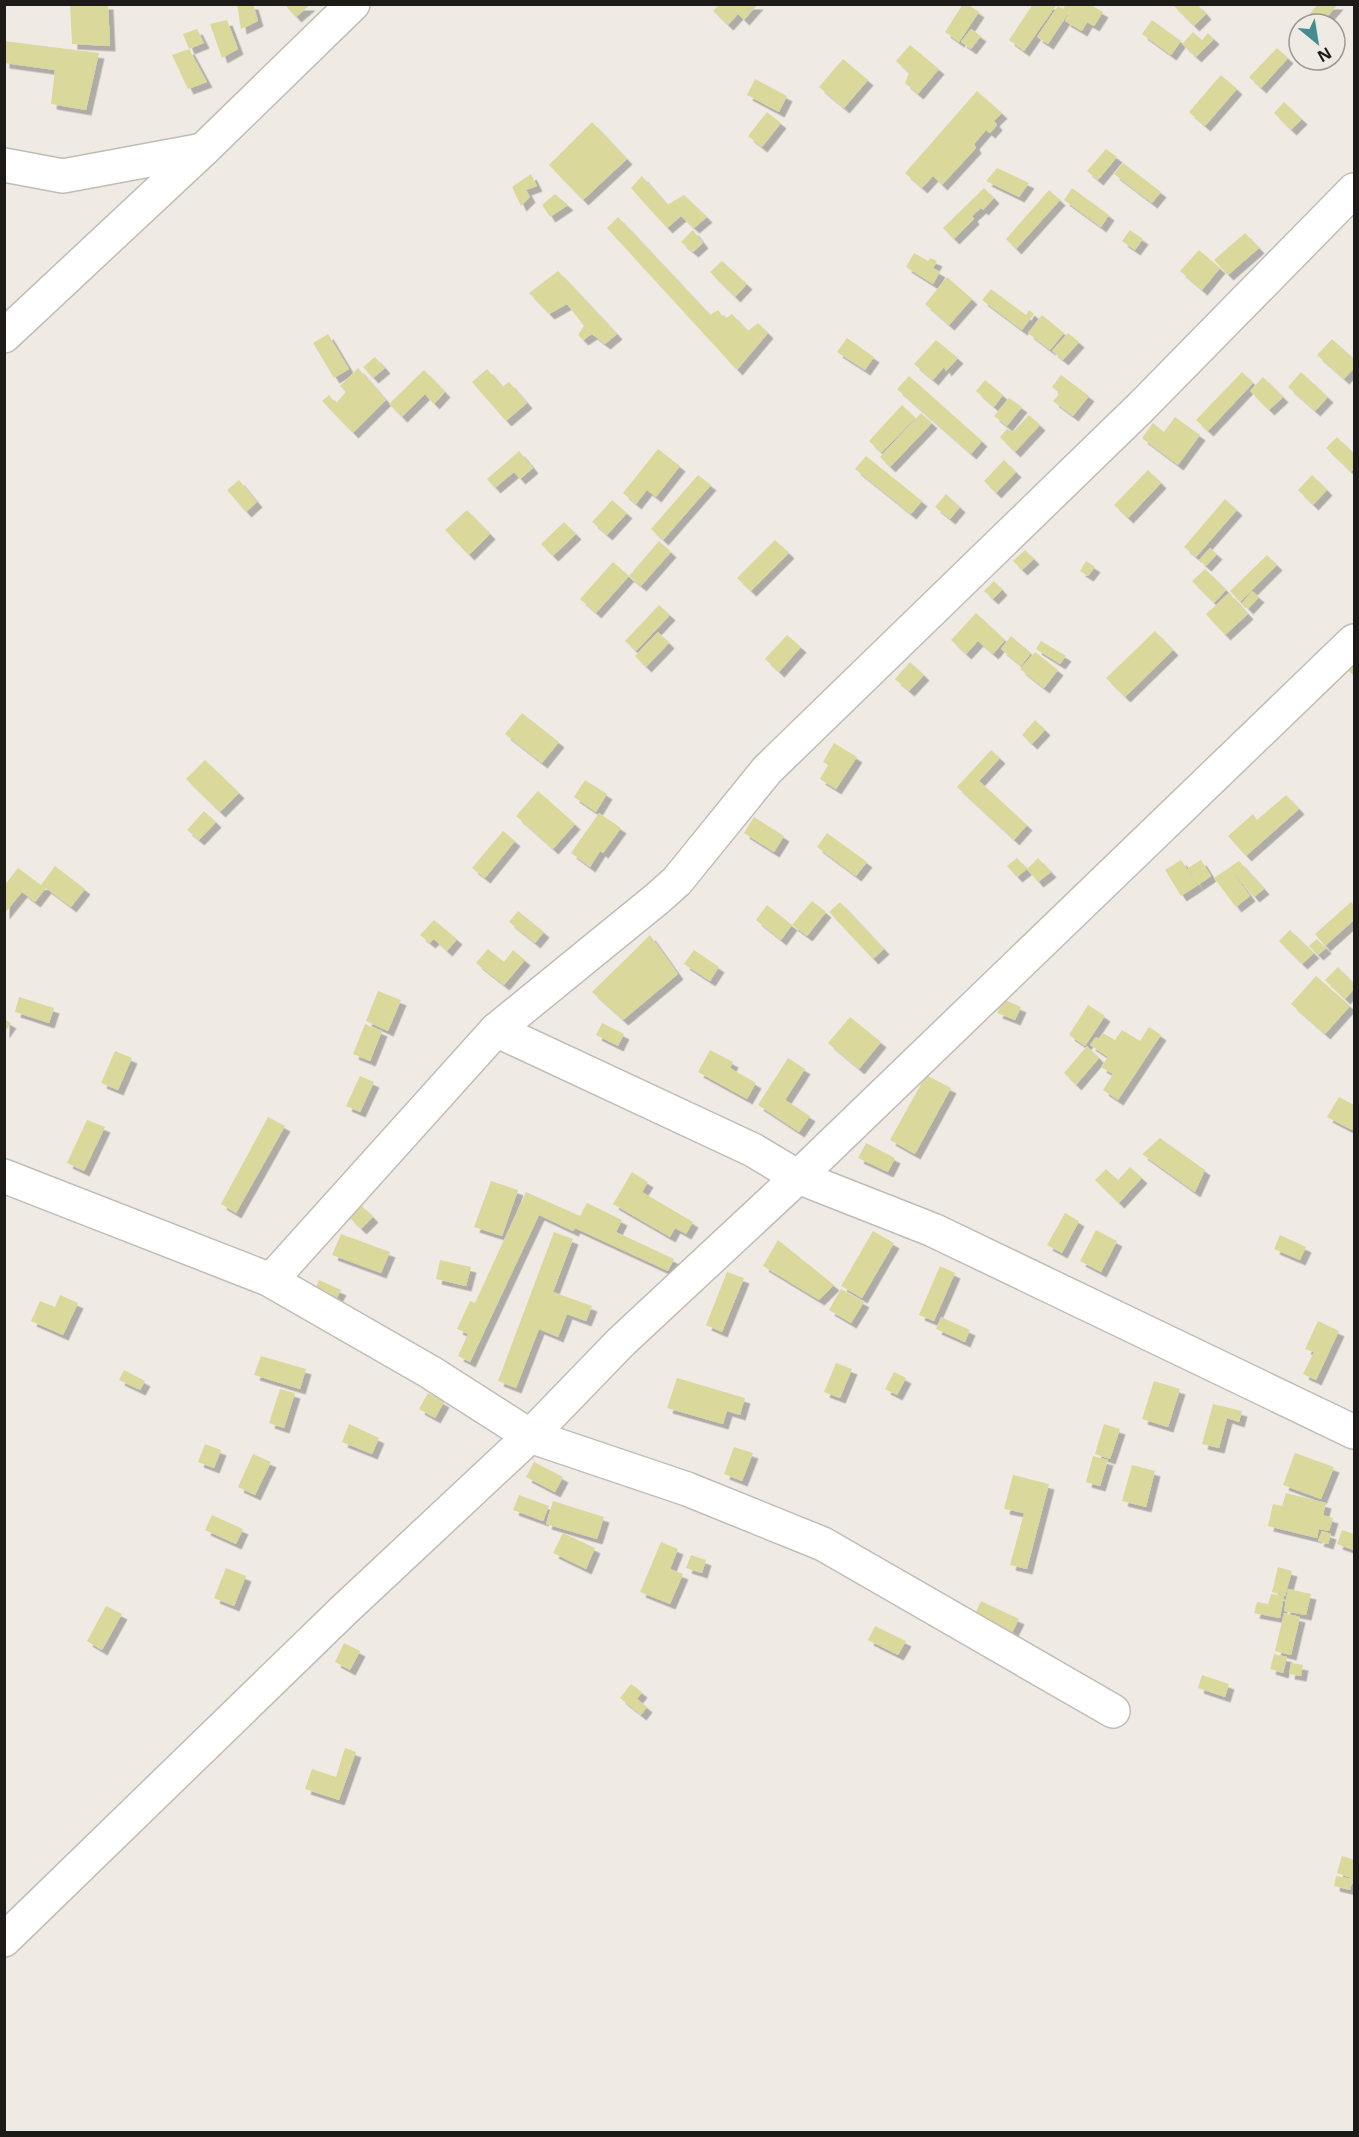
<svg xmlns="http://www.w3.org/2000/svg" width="1359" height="2137" font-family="'Open Sans',sans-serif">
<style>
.building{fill:#dbd89b;filter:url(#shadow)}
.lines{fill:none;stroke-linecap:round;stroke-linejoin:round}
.minor-casing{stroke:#c1bdb6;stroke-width:36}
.minor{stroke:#fff;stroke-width:33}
</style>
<defs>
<filter id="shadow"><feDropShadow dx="5.5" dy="5.5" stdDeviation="0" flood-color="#0004"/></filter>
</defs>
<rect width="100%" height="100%" fill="#efebe4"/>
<g class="building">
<path d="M70 4H108L110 46 72 44Z"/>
<path d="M237 4H253L258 21 241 29Z"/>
<path d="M720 4H758L744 20 738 14 728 25 713 11Z"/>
<path d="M963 4H967L979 12 959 42 945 32Z"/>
<path d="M1033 4H1057L1024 51 1009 40Z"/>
<path d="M1066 4H1089L1103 12 1094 26 1087 22 1082 31 1065 21 1072 8 1048 44 1037 37 1058 6 1063 9Z"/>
<path d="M1172 4H1197L1206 14 1194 26Z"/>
<path d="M1318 4H1338L1321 24H1301Z"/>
<path d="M285 5H310L296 17Z"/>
<path d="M227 20 238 49 222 58 210 24Z"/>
<path d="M1152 20 1181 41 1171 55 1142 34Z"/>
<path d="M197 29 204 43 189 49 183 34Z"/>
<path d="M971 29 981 36 971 49 961 42Z"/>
<path d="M1193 32 1202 40 1208 33 1214 39 1196 57 1182 44Z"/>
<path d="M4 41 99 53 86 110 51 104 55 70 4 63Z"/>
<path d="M910 45 939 69 918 94 905 83 909 73 896 61Z"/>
<path d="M1277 48 1288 58 1261 88 1249 77Z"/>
<path d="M189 49 207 82 188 89 172 55Z"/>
<path d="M843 59 868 80 844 108 819 87Z"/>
<path d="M1221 75 1237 89 1205 126 1189 112Z"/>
<path d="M755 79 787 96 779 112 747 95Z"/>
<path d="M977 91 1002 113 994 121 997 125 990 133 986 130 974 144 976 148 942 185 933 176 922 188 905 173Z"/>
<path d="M1284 102 1302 119 1291 130 1274 113Z"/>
<path d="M767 112 781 123 762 147 748 136Z"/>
<path d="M592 122 627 159 583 200 549 165Z"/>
<path d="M1106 149 1117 157 1098 180 1087 171Z"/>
<path d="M1123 163 1161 192 1152 203 1114 174Z"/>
<path d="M997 168 1029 183 1019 197 986 181Z"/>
<path d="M531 174 537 186 526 190 530 197 521 206 512 187Z"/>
<path d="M642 176 667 205 684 195 707 217 694 228 681 216 667 228 631 188Z"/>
<path d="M984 188 994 198 983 210 981 208 972 216 974 219 954 239 943 228Z"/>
<path d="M1072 188 1109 215 1101 227 1064 200Z"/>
<path d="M1049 190 1060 200 1016 249 1006 239Z"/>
<path d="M555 194 568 205 550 217 542 205Z"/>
<path d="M618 217 710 315 718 310 725 319 732 314 748 331 758 323 768 333 737 370 607 228Z"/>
<path d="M693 230 703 243 693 252 681 242Z"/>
<path d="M1130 230 1143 239 1135 250 1122 241Z"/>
<path d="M1245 233 1259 248 1228 275 1214 260Z"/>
<path d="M1199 250 1220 268 1202 290 1180 271Z"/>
<path d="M914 253 928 261 930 258 937 261 933 268 940 272 933 284 906 267Z"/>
<path d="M722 261 747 284 735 297 710 272Z"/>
<path d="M558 271 617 334 605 344 592 334 583 340 578 335 584 326 567 304 549 314 529 293Z"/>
<path d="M947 277 972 299 949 325 925 304Z"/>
<path d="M991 289 1026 315 1029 310 1034 314 1022 330 982 300Z"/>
<path d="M1042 315 1064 333 1050 350 1028 333Z"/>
<path d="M1068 333 1079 342 1063 360 1052 351Z"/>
<path d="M328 334 349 369 334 378 313 343Z"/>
<path d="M847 338 874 357 865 370 837 352Z"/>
<path d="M1332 339 1354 359V368L1344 379 1317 355Z"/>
<path d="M936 340 958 358 946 371 944 367 933 380 914 364Z"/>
<path d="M375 357 385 368 373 378 363 367Z"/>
<path d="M358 368 386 400 353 433 322 401 329 395 336 403 346 392 340 386Z"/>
<path d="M487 369 502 387 509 382 527 403 506 421 472 382Z"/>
<path d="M424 370 445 392 434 404 425 394 402 417 389 404Z"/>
<path d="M1242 372 1253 383 1208 431 1196 420Z"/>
<path d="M1301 372 1328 397 1315 411 1288 387Z"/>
<path d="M1061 375 1089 396 1073 416 1053 401 1060 393 1052 387Z"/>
<path d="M909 376 982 441 971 454 897 389Z"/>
<path d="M1263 377 1283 397 1269 410 1250 391Z"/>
<path d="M985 380 1003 395 994 407 976 391Z"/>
<path d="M1009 398 1022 407 1007 426 994 416Z"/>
<path d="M902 405 915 418 881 453 869 441Z"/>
<path d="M921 413 932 423 890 467 880 457Z"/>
<path d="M1029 415 1040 425 1015 452 1000 437 1007 429 1013 432Z"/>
<path d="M1175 417 1200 435 1178 465 1142 438 1153 423 1164 432Z"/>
<path d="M1337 437 1354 454V468L1351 472 1326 448Z"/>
<path d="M658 449 680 466 656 497 647 490 636 504 623 493Z"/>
<path d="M519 451 533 468 520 479 514 472 495 488 487 479Z"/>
<path d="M866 456 922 501 911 514 855 469Z"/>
<path d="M1004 460 1016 472 996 493 984 481Z"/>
<path d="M1148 470 1161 483 1128 518 1114 505Z"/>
<path d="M698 475 711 485 663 540 651 529Z"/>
<path d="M1312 475 1327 490 1313 505 1298 490Z"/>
<path d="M239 480 257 502 246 512 227 490Z"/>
<path d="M946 494 960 507 950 519 935 507Z"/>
<path d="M1225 499 1237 510 1196 557 1184 547Z"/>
<path d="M612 500 627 513 607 535 592 522Z"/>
<path d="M467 510 490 534 469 555 445 530Z"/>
<path d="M564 522 576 534 553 556 541 544Z"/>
<path d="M775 540 789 553 751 591 737 578Z"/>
<path d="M659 541 671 552 641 586 629 576Z"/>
<path d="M1210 548 1217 554 1206 566 1199 560Z"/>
<path d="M1025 550 1034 559 1022 570 1013 561Z"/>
<path d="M1267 555 1277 565 1240 602 1230 591Z"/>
<path d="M1086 561 1095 567 1088 576 1080 571Z"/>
<path d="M613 562 629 576 596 613 580 599Z"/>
<path d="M1205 569 1226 590 1214 603 1192 581Z"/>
<path d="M994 581 1002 590 993 599 984 591Z"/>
<path d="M1252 591 1259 597 1248 609 1242 603Z"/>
<path d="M1229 593 1248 614 1225 635 1206 614Z"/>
<path d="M659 605 670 615 636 651 625 641Z"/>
<path d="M976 613 1005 640 993 654 978 641 966 654 951 640Z"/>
<path d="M1155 631 1173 650 1125 697 1106 678Z"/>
<path d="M658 632 669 643 646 667 635 656Z"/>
<path d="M787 635 801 647 779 672 765 659Z"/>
<path d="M1011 636 1031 653 1021 666 1001 649Z"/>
<path d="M1041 641 1066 656 1060 664 1036 649Z"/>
<path d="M1035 652 1058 670 1044 688 1020 669Z"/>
<path d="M910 662 924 675 909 691 895 679Z"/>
<path d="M1354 663V676L1347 669Z"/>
<path d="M522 713 559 742 542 763 505 734Z"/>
<path d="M1035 720 1045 730 1032 744 1022 735Z"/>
<path d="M834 743 857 757 836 789 820 779 828 765 823 762Z"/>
<path d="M991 750 1000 758 979 781 1027 825 1014 840 957 787Z"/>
<path d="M205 760 239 793 220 812 186 779Z"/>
<path d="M585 780 607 794 596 812 574 797Z"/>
<path d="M538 791 575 824 553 849 516 816Z"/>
<path d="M1286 795 1299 809 1246 856 1228 836 1253 814 1257 820Z"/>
<path d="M204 811 216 822 199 840 187 830Z"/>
<path d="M599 813 621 828 603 853 600 851 590 867 571 853Z"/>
<path d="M754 817 784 836 774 852 744 833Z"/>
<path d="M503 831 515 841 485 878 472 868Z"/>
<path d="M827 833 867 862 856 876 817 847Z"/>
<path d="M1017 858 1027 869 1017 877 1007 866Z"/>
<path d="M1038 858 1051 872 1038 882 1027 869Z"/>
<path d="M1181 860 1198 885 1181 896 1165 870Z"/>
<path d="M1201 860 1211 876 1198 885 1188 868Z"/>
<path d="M1239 861 1264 889 1254 897 1233 872 1250 896 1236 907 1214 878Z"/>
<path d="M55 866 85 889 71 907 46 888 35 902 22 892 4 914V886L18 868 41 885Z"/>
<path d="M812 901 826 912 807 936 792 925Z"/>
<path d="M840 902 884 949 873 959 829 912Z"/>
<path d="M1351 902 1354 905V920L1325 946 1315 934Z"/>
<path d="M767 905 792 925 781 940 756 920Z"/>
<path d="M518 911 544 932 535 943 509 922Z"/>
<path d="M434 920 457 939 447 951 434 939 430 943 420 935Z"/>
<path d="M1290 930 1314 953 1302 964 1279 941Z"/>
<path d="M650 935 678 974 623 1020 592 992Z"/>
<path d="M1317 939 1326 948 1318 955 1309 946Z"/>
<path d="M488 949 504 962 513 950 525 960 504 985 476 963Z"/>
<path d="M694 950 719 967 710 981 684 964Z"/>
<path d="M1338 967 1354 984V989L1345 999 1325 980Z"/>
<path d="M1316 976 1350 1006 1325 1034 1291 1004Z"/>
<path d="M378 991 401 1000 388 1031 366 1021Z"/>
<path d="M19 997 54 1008 49 1023 15 1012Z"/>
<path d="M1003 999 1021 1007 1015 1020 997 1013Z"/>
<path d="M1088 1005 1105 1016 1085 1046 1069 1035Z"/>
<path d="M850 1017 881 1042 859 1069 828 1043Z"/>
<path d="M4 1019 11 1023 4 1033Z"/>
<path d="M602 1023 624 1034 618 1046 596 1035Z"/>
<path d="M365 1024 382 1031 370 1061 353 1054Z"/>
<path d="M1149 1027 1161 1035 1118 1100 1103 1090 1113 1074 1101 1067 1108 1057 1090 1045 1096 1037 1099 1039 1103 1033 1115 1040 1122 1030 1140 1041Z"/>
<path d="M1087 1046 1099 1058 1076 1085 1064 1073Z"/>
<path d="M710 1050 733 1062 730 1068 756 1083 747 1099 698 1072Z"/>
<path d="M115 1051 132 1058 118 1090 101 1083Z"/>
<path d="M788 1058 805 1069 785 1100 810 1116 799 1132 758 1105Z"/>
<path d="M926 1075 951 1088 915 1154 890 1140Z"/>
<path d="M360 1076 374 1082 360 1112 346 1106Z"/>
<path d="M1339 1097 1354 1105V1126L1352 1130 1327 1117Z"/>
<path d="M268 1117 285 1126 236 1213 221 1204Z"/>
<path d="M87 1120 105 1127 84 1171 67 1163Z"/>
<path d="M1160 1138 1205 1170 1195 1192 1142 1154Z"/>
<path d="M866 1143 895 1158 888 1172 858 1158Z"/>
<path d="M1130 1167 1142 1178 1119 1203 1095 1180 1106 1169 1118 1180Z"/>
<path d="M632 1172 648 1182 642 1192 693 1222 686 1234 675 1228 670 1237 613 1204Z"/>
<path d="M491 1181 518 1190 502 1236 474 1227Z"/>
<path d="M526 1192 580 1216 587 1203 622 1220 616 1232 674 1259 668 1271 575 1228 573 1231 539 1215 470 1362 458 1356 468 1334 457 1329 470 1301 475 1303Z"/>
<path d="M361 1205 373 1217 361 1229 349 1217Z"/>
<path d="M1065 1213 1079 1221 1062 1253 1047 1245Z"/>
<path d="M1096 1230 1117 1241 1101 1272 1080 1261Z"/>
<path d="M873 1231 894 1243 862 1298 841 1286Z"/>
<path d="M554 1232 573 1239 553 1292 592 1306 586 1321 567 1314 558 1337 539 1329 516 1388 498 1381Z"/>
<path d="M341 1234 390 1252 381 1273 332 1255Z"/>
<path d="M1280 1235 1306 1247 1300 1260 1274 1249Z"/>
<path d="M778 1240 834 1285 819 1300 763 1266Z"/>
<path d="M440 1260 471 1267 466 1286 436 1279Z"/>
<path d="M940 1266 955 1273 934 1321 919 1315Z"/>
<path d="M727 1272 744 1278 722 1332 706 1325Z"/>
<path d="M319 1280 341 1290 335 1301 314 1292Z"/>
<path d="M841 1289 864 1302 851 1323 829 1310Z"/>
<path d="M60 1295 78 1303 63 1335 31 1321 40 1301 55 1307Z"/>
<path d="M941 1317 970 1330 965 1342 936 1329Z"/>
<path d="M1318 1321 1339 1331 1316 1380 1303 1374 1314 1352 1305 1349Z"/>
<path d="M261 1356 306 1369 300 1389 254 1375Z"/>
<path d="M836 1363 852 1369 840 1398 824 1392Z"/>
<path d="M124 1370 145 1381 140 1390 119 1380Z"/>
<path d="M894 1372 906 1378 897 1395 885 1389Z"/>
<path d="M677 1378 745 1398 740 1415 727 1411 723 1424 667 1408Z"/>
<path d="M1154 1381 1180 1389 1168 1427 1142 1419Z"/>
<path d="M280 1389 295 1393 284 1428 269 1423Z"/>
<path d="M428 1393 444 1402 435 1418 419 1409Z"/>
<path d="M1213 1404 1242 1411 1239 1422 1227 1418 1219 1448 1202 1444Z"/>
<path d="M349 1424 379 1438 372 1454 342 1442Z"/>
<path d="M1104 1424 1120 1429 1110 1459 1095 1454Z"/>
<path d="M205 1444 221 1450 214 1468 198 1462Z"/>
<path d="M734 1447 753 1453 742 1481 724 1474Z"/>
<path d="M1295 1453 1334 1467 1321 1499 1283 1485Z"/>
<path d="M253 1454 271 1462 255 1495 238 1487Z"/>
<path d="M1093 1456 1108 1460 1100 1486 1086 1482Z"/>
<path d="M534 1462 563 1477 555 1492 526 1477Z"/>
<path d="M1132 1465 1155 1471 1146 1507 1122 1501Z"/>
<path d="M1013 1475 1049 1484 1027 1569 1010 1565 1024 1513 1004 1509Z"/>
<path d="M1286 1493 1326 1503 1323 1515 1333 1518 1329 1531 1319 1529 1317 1538 1268 1526 1273 1504 1282 1506Z"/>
<path d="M519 1495 549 1506 543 1521 513 1510Z"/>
<path d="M553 1501 604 1517 597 1539 546 1524Z"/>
<path d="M212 1515 243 1529 236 1544 205 1530Z"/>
<path d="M1342 1530 1354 1534V1550L1337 1544Z"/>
<path d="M1322 1531 1331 1534 1328 1544 1318 1541Z"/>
<path d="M563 1533 595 1548 586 1569 553 1553Z"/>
<path d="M661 1542 678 1549 670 1569 683 1574 670 1604 640 1592Z"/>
<path d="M691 1555 706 1560 702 1573 686 1568Z"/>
<path d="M1278 1567 1292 1571 1285 1596 1272 1592Z"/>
<path d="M226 1568 246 1576 234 1606 214 1598Z"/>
<path d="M1288 1589 1311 1594 1306 1615 1284 1611Z"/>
<path d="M1271 1594 1284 1596 1280 1618 1254 1613 1257 1602 1268 1604Z"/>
<path d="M981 1601 1019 1619 1012 1633 975 1614Z"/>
<path d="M106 1606 122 1614 102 1650 87 1641Z"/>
<path d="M1284 1613 1300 1617 1291 1655 1275 1651Z"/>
<path d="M875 1626 906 1641 898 1655 868 1640Z"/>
<path d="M344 1643 360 1651 350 1670 335 1662Z"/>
<path d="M1274 1654 1287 1657 1283 1673 1270 1669Z"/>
<path d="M1291 1663 1303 1665 1301 1676 1289 1674Z"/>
<path d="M1202 1675 1229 1684 1225 1697 1198 1688Z"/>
<path d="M631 1684 642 1692 637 1699 647 1707 641 1715 620 1698Z"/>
<path d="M345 1748 356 1752 339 1800 305 1789 312 1769 336 1777Z"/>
<path d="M1342 1856 1354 1860V1879L1337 1873Z"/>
<path d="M1336 1876 1353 1879 1350 1890 1334 1886Z"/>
</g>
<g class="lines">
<g class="minor-casing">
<g id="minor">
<path d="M4 165 63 176 203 150"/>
<path d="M4 336 203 150 353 4"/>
<path d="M496 1030 753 1150 798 1177 933 1230 1354 1432"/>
<path d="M4 1176 268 1279 430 1372 530 1436 687 1489 823 1544 1113 1711"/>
<path d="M271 1280 496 1030 658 898 677 881 767 770 1141 407 1354 190"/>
<path d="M4 1940 345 1609 530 1436 621 1342 798 1177 1354 641"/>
</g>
</g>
<use href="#minor" class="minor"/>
</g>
<rect width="1359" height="2137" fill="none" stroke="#1c1b18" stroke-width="12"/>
<g transform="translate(1317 42) rotate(150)"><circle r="28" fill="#efebe4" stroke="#9b9892" stroke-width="1.5"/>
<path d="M0-4.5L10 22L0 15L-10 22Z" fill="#448c8e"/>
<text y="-9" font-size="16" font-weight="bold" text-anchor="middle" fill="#1c1b18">N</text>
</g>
</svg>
